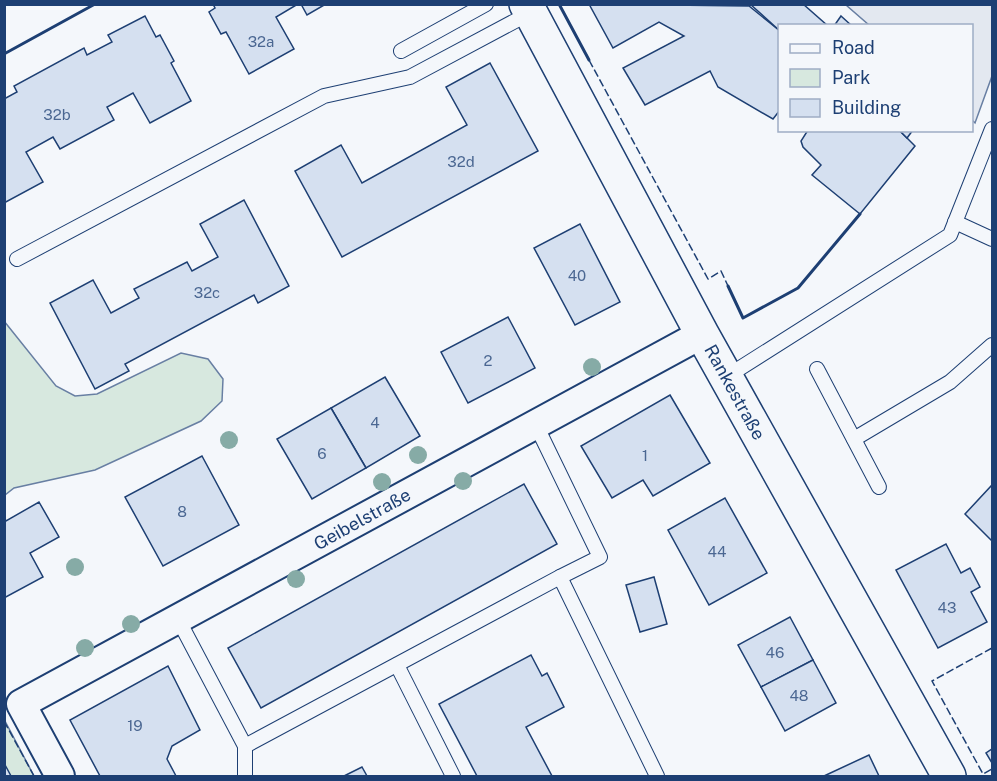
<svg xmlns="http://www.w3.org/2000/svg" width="997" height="781" font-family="'Public Sans',sans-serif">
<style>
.green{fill:#d7e8df;stroke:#687fa3;stroke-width:1.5}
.parking{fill:#e3e8f0;stroke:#687fa3;stroke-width:1.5}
.building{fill:#d5e0f0;stroke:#1d3f73;stroke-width:1.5}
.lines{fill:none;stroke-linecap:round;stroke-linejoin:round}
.lane-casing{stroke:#1d3f73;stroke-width:16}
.street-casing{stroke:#1d3f73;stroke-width:32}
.secondary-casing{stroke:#1d3f73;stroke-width:36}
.lane{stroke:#f4f7fb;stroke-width:14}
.street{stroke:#f4f7fb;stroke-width:28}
.secondary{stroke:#f4f7fb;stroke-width:33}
.fence{stroke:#1d3f73;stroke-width:1.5;stroke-dasharray:8 3;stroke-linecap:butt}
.wall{stroke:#1d3f73;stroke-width:3}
.tree{fill:#86aba6}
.labels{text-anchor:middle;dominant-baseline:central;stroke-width:4.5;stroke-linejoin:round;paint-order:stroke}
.number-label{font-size:15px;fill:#4b6792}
.street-label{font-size:18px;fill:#1d3f73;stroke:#f4f7fb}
</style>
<rect width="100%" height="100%" fill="#f4f7fb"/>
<g class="green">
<path d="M4 321 56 386 75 396 97 394 181 353 208 359 223 379 222 401 201 421 95 470 14 488 5 495Z"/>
<path d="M5 721 34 776H5Z"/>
</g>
<path class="parking" d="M846 5H992V76L975 123 972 120V26L869 25Z"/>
<g class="building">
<path d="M213 4H298L276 17 294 49 249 74 226 32 221 34 209 12 215 8Z"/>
<path d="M301 4H326L307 15Z"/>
<path d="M589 4 749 6 780 31V110L773 119 718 87 710 71 645 105 623 68 684 36 659 22 613 48Z"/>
<path d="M750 4H803L828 26H780V31Z"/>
<path d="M145 16 156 37 160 35 174 61 171 63 191 101 150 123 133 93 107 107 114 120 60 149 53 137 26 152 43 182 4 203V99L17 92 14 86 84 48 87 55 112 42 108 35Z"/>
<path d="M841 16 852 26H834Z"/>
<path d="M490 63 538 151 342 257 295 171 341 145 362 183 467 125 446 87Z"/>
<path d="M808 130H899L915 146 860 214 812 175 821 165 803 147 801 141Z"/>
<path d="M899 130H913L907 138Z"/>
<path d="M244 200 289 286 258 303 254 295 125 364 129 371 95 389 50 303 93 280 111 313 139 298 134 289 187 262 192 271 218 257 200 224Z"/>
<path d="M580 224 620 302 575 325 534 248Z"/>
<path d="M508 317 535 368 468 403 441 352Z"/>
<path d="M385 377 420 436 366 468 331 408Z"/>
<path d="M670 395 710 463 653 496 643 480 612 498 581 446Z"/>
<path d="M331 408 366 468 312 499 277 439Z"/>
<path d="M202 456 239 525 163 566 125 497Z"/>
<path d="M524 484 557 544 261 708 228 648Z"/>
<path d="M992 485V541L965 514Z"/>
<path d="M725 498 767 573 709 605 668 530Z"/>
<path d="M39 502 59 537 30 553 43 577 4 598V517L6 521Z"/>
<path d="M946 544 961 573 970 568 980 587 971 592 987 622 938 648 896 570Z"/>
<path d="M654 577 667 624 640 632 626 585Z"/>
<path d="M790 617 813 660 761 687 738 645Z"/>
<path d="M531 655 542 676 547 673 564 707 526 727 552 776H477L439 704Z"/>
<path d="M813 660 836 703 785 731 761 687Z"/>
<path d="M168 666 200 730 172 746 167 759 176 776H100L70 720Z"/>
<path d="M992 749V763L986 753Z"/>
<path d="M869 755 879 776H824Z"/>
<path d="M4 763 11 776H4Z"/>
<path d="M362 767 367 776H344Z"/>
</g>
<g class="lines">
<g class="lane-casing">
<g id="lane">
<path d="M401 51 486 4"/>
<path d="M955 222 992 239"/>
<path d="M17 259 324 96 410 77 530 13"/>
<path d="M817 369 879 487"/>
<path d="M726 377 950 235 992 129"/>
<path d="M536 425 600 557 560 577 657 776"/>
<path d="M854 439 950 382 992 345"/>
<path d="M178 619 245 746 560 577"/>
<path d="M397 665 453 776"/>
<path d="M245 776V746"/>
</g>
</g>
<g class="street-casing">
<path id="street" d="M60 776 21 704 702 334"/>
</g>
<g class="secondary-casing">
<path id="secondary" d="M526 4 702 334 949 776"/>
</g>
<use href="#lane" class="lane"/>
<use href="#street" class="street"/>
<use href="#secondary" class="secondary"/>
<g class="fence">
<path d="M589 60 708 279 721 271 743 318"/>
<path d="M992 648 932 681 983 774 992 769"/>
<path d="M4 721 34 776"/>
</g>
<g class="wall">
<path d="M559 4 589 60"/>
<path d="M4 54 95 4"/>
<path d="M728 286 743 318 798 288 860 214"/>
</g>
</g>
<g class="tree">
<circle cx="592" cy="367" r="9"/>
<circle cx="229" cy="440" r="9"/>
<circle cx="418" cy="455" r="9"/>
<circle cx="463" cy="481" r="9"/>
<circle cx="382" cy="482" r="9"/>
<circle cx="75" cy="567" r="9"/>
<circle cx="296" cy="579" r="9"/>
<circle cx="131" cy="624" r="9"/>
<circle cx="85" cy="648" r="9"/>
</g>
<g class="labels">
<g class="number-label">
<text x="261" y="41">32a</text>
<text x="57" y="114">32b</text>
<text x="461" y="161">32d</text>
<text x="577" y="275">40</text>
<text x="207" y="292">32c</text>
<text x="488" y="360">2</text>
<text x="375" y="422">4</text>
<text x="322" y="453">6</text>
<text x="645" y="455">1</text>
<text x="182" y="511">8</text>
<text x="717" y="551">44</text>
<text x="947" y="607">43</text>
<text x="775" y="652">46</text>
<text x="799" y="695">48</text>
<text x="135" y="725">19</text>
</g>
<g class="street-label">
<text transform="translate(735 392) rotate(61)">Rankestraße</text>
<text transform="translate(362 519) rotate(-29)">Geibelstraße</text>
</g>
</g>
<rect width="997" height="781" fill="none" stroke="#1d3f73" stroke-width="12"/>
<rect x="778" y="24" width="195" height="108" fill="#f4f7fb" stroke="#9eadc5" stroke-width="1.5"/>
<rect x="790" y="44" width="30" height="9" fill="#f4f7fb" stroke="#9eadc5" stroke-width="1.5"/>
<text x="832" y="54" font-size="18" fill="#1d3f73">Road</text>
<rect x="790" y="69" width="30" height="18" fill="#d7e8df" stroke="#9eadc5" stroke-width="1.5"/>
<text x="832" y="84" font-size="18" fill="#1d3f73">Park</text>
<rect x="790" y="99" width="30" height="18" fill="#d5e0f0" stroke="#9eadc5" stroke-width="1.5"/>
<text x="832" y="114" font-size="18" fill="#1d3f73">Building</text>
</svg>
